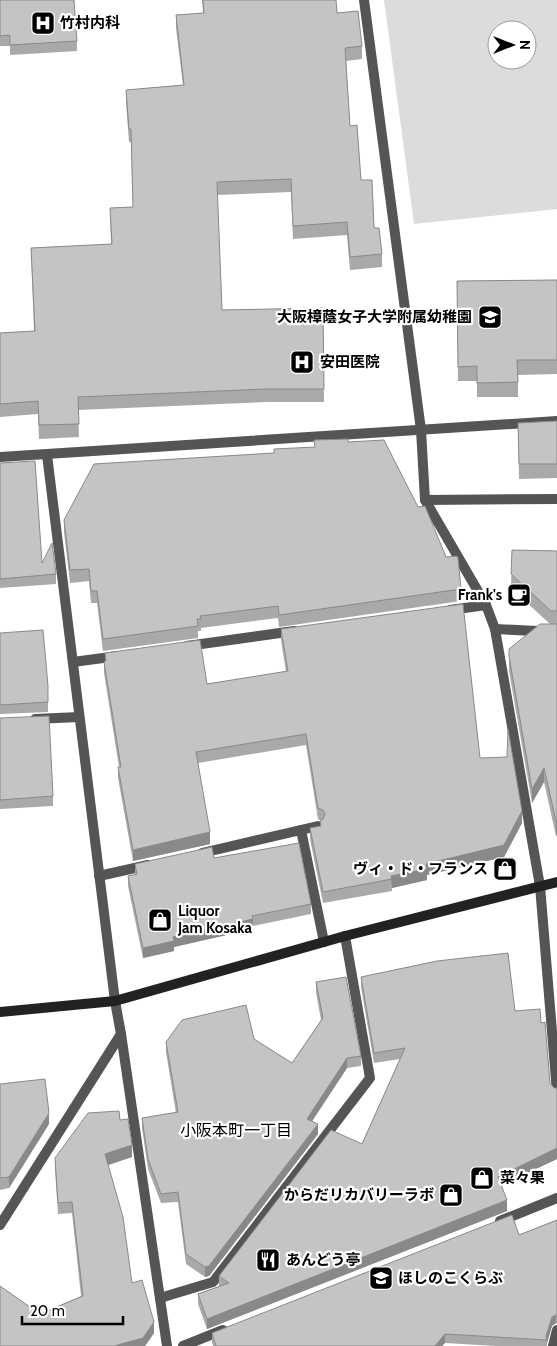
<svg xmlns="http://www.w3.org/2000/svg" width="557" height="1346" font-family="Cabin,'Noto Sans JP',sans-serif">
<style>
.green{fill:#dcdcdc;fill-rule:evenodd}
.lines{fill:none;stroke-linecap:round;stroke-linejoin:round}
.lane{stroke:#555;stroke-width:10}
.street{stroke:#555;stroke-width:10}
.secondary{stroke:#222;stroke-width:10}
.wall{fill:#a9a9a9}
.shaded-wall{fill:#898989}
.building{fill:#c4c4c4;stroke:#898989}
.labels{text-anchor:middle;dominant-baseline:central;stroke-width:4.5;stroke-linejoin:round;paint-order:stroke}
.poi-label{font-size:15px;font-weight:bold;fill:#000;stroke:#fff;text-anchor:start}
.neighbourhood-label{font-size:16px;fill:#000;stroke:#fff}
</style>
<rect width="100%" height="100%" fill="#fff"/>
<path class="green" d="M384 0H557V209L414 224ZM497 30H527V60H497Z"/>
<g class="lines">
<g class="lane">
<path d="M301 830 324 942"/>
<path d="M202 853 318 826"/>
<path d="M99 876 148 865"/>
</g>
<g class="street">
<path d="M364 0 421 430 425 500 486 605 495 629 540 886 557 1092"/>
<path d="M47 455 115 1001 121 1034 167 1346"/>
<path d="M0 457 557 421"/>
<path d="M425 500 557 499"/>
<path d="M450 610 486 605"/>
<path d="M495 629 557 632"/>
<path d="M187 646 294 631"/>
<path d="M73 662 118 656"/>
<path d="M35 719 79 717"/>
<path d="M500 1221 557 1198"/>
<path d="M0 1225 121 1034"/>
<path d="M160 1298 213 1282 370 1078 345 936"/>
<path d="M183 1346 223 1330"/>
<path d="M553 1346 557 1330"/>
</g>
<path class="secondary" d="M0 1012 115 1001 345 936 557 882"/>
</g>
<g class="wall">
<path d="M0 0 77 41V51L10 55V46H0Z"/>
<path d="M202 0H336L337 13 362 46V59L346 61 350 126 361 180 382 254V267L350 270 347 235 293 239 291 192 217 195 222 310 323 308 324 402H266L78 410 79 437 39 439 38 414 0 417V333L34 331 31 248 111 244 110 208 133 207 131 142H129L126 103V90L183 85 176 28V15L203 13Z"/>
<path d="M557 280V374L518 375V397H477V381H458L457 281Z"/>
<path d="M557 421V478L519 479 518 423Z"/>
<path d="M348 442 418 507 446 557 461 589V601L279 627 278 618 201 628V631H198V638L103 651 97 603H91L89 581 70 583 64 532V520L274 453Z"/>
<path d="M0 463 42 563 56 574V584L0 588Z"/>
<path d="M512 550 557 551V835L556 836 544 782 532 803 509 671V649L550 624 511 588Z"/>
<path d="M281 629 480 758 522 823 504 857 427 875V880L392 888V891L323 903 310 839V828L320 826V821H321L318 819 306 745 198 763 210 844 133 861 118 778V767H119L104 673V662L105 661V653L207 684 286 672 281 640Z"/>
<path d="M0 633 48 702V712L0 714Z"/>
<path d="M0 718 53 796V806L0 809Z"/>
<path d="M214 858 311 904V914L253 926V929L174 947V951L143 958 128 886V876L135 875V864Z"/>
<path d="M361 977 515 1011 541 1023 550 1083 554 1088H557V1159L501 1185 507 1211 207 1329 198 1304V1294L219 1286V1276L362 1144 400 1059 374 1063 361 987Z"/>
<path d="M316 982 361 1056V1066L347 1068 312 1121 318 1134 209 1276 205 1277 186 1264 178 1202 161 1203 148 1169 142 1128V1118L176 1113 166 1052V1042L254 1039 292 1063 321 1020 316 992Z"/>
<path d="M0 1084 49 1124 9 1188 0 1190Z"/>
<path d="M120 1120 132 1157 108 1165 132 1283 154 1333 145 1346H0L40 1314 81 1296 72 1213 58 1214 55 1170V1158Z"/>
<path d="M557 1220V1324L556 1323 552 1326 547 1343V1346H496L445 1343 442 1346H213L212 1342V1333L519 1235Z"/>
</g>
<g class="shaded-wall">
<path d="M544 768V782L532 803V789Z"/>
<path d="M522 811V823L504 857 427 875V880L392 888 391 876 426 864Z"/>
<path d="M556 821H557V835L556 836Z"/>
<path d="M210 832V844L133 861V850Z"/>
<path d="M253 919V929L174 947V951L143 958V948L173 937Z"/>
<path d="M347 1058V1068L307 1129V1119Z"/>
<path d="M49 1113V1124L9 1188V1177Z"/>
<path d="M318 1124V1134L209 1276 205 1277V1267Z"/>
<path d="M132 1145V1157L105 1166V1154Z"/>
<path d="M557 1148V1159L498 1187V1177Z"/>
<path d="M507 1200V1211L207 1329V1319Z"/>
<path d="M556 1315V1323L552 1326 547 1343 546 1336 552 1317Z"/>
<path d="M154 1322V1333L145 1346H114Z"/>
<path d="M445 1334V1343L442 1346H435Z"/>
</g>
<g class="building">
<path d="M0 0H74L77 41 10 45V35L0 36Z"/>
<path d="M203 0H336L337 13 358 11 362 46 345 48 350 126 357 125 361 180H372L374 228H379L382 254 350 257 347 222 293 226 291 179 217 182 222 310 323 308 324 389H266L78 397 79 424 39 425 38 401 0 404V333L35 331 31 248 112 244 110 208 133 207 131 129H129L126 90 184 85 176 15 204 13Z"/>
<path d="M557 280V360H517L518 382 477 383V366L458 367 457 281Z"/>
<path d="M557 421V464H519L518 423Z"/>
<path d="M348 439V442L384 440 418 507 425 506 446 557 457 556 458 558 461 589 279 615 278 606 200 616 201 619H197L198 626 103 639 97 591H91L89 569 70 570 64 520 94 464 274 453V449L315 447 314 440Z"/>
<path d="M35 461 42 563 52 543 56 574 0 579V463Z"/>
<path d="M512 550 557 551V611H551L511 574Z"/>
<path d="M463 604 480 758 507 757 508 729 522 811 504 845 426 864 427 869 391 876 392 879 323 892 310 828 321 826 320 821 323 819 325 814 323 810 318 808 306 734 196 752 210 832 133 850 118 767H121L104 662 106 661 105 653 200 640 207 684 288 671 281 629Z"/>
<path d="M540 624H557V821H556L544 768 532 789 509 656V649Z"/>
<path d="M43 630 48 686V702L0 705V633Z"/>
<path d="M49 716 53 796 0 800V718Z"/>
<path d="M299 843 311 904 252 916 253 919 173 937 174 941 143 948 128 876 137 874 135 864 212 847 214 858Z"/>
<path d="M508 953 515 1011 540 1009 541 1023 545 1022 550 1083 554 1088H557V1148L498 1177 507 1200 207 1319 198 1294 229 1283 219 1276 331 1130 362 1144 405 1048 374 1053 361 977 437 961Z"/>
<path d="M346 977 361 1056 347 1058 307 1119 318 1124 209 1266 205 1267 186 1254 178 1192 161 1194 148 1159 142 1118 178 1112 166 1042 182 1020 246 1005 254 1039 292 1063 323 1018 316 982Z"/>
<path d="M45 1079 49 1113 9 1177 0 1178V1084Z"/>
<path d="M119 1111 120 1120 128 1119 132 1145 105 1154 123 1217 132 1283 142 1280 154 1322 143 1338 114 1346H0V1286L40 1314 83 1296 72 1202 58 1203 55 1158 88 1113Z"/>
<path d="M512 1215 519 1235 557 1220V1315H556L552 1317 546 1336 547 1340 445 1334 435 1346H216L212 1333Z"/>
</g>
<defs>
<g id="hospital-square" transform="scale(1.25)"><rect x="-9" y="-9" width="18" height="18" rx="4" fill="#000" stroke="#fff"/><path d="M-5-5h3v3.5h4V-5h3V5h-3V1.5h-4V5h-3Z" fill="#fff"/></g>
<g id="school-square" transform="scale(1.25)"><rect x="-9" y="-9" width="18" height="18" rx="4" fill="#000" stroke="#fff"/><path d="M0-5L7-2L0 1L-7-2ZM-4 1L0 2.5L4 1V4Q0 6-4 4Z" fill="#fff"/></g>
<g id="cafe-square" transform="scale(1.25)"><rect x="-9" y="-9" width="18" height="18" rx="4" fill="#000" stroke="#fff"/><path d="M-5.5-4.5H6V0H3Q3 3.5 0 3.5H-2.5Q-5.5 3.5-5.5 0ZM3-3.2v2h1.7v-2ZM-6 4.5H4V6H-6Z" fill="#fff"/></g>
<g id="shop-square" transform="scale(1.25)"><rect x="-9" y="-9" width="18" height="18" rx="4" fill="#000" stroke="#fff"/><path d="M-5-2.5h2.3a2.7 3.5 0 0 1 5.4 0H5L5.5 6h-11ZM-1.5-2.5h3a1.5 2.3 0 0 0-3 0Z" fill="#fff"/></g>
<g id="restaurant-square" transform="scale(1.25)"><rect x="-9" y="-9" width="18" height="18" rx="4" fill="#000" stroke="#fff"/><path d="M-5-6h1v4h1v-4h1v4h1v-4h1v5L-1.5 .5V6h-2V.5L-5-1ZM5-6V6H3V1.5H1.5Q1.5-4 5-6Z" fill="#fff"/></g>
</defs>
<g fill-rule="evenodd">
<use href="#hospital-square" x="43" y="23"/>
<use href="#school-square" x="490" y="317"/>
<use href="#hospital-square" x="302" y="362"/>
<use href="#cafe-square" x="519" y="595"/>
<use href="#shop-square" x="505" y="869"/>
<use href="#shop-square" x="160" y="920"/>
<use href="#shop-square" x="482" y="1178"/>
<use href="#shop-square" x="451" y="1195"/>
<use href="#restaurant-square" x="268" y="1260"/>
<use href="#school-square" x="381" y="1278"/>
</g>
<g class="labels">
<g class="poi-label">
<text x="60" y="23">竹村内科</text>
<text x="472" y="317" text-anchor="end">大阪樟蔭女子大学附属幼稚園</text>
<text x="320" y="362">安田医院</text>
<text x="502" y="595" text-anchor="end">Frank's</text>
<text x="488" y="869" text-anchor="end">ヴィ・ド・フランス</text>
<text x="178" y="911">Liquor<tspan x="178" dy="17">Jam Kosaka</tspan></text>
<text x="500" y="1178">菜々果</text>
<text x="434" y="1195" text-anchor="end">からだリカバリーラボ</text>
<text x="286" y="1260">あんどう亭</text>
<text x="398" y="1278">ほしのこくらぶ</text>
</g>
<g class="neighbourhood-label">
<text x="236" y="1130">小阪本町一丁目</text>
</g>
</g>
<g transform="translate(512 45) rotate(90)"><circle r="24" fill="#ffffff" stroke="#999999"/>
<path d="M0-4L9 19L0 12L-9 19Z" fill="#000000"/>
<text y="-8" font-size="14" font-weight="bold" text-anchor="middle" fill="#000000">N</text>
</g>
<path d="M22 1316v8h101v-8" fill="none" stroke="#000000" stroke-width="2.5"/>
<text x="30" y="1316" font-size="15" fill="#000000" stroke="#ffffff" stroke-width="4" paint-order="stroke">20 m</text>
</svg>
